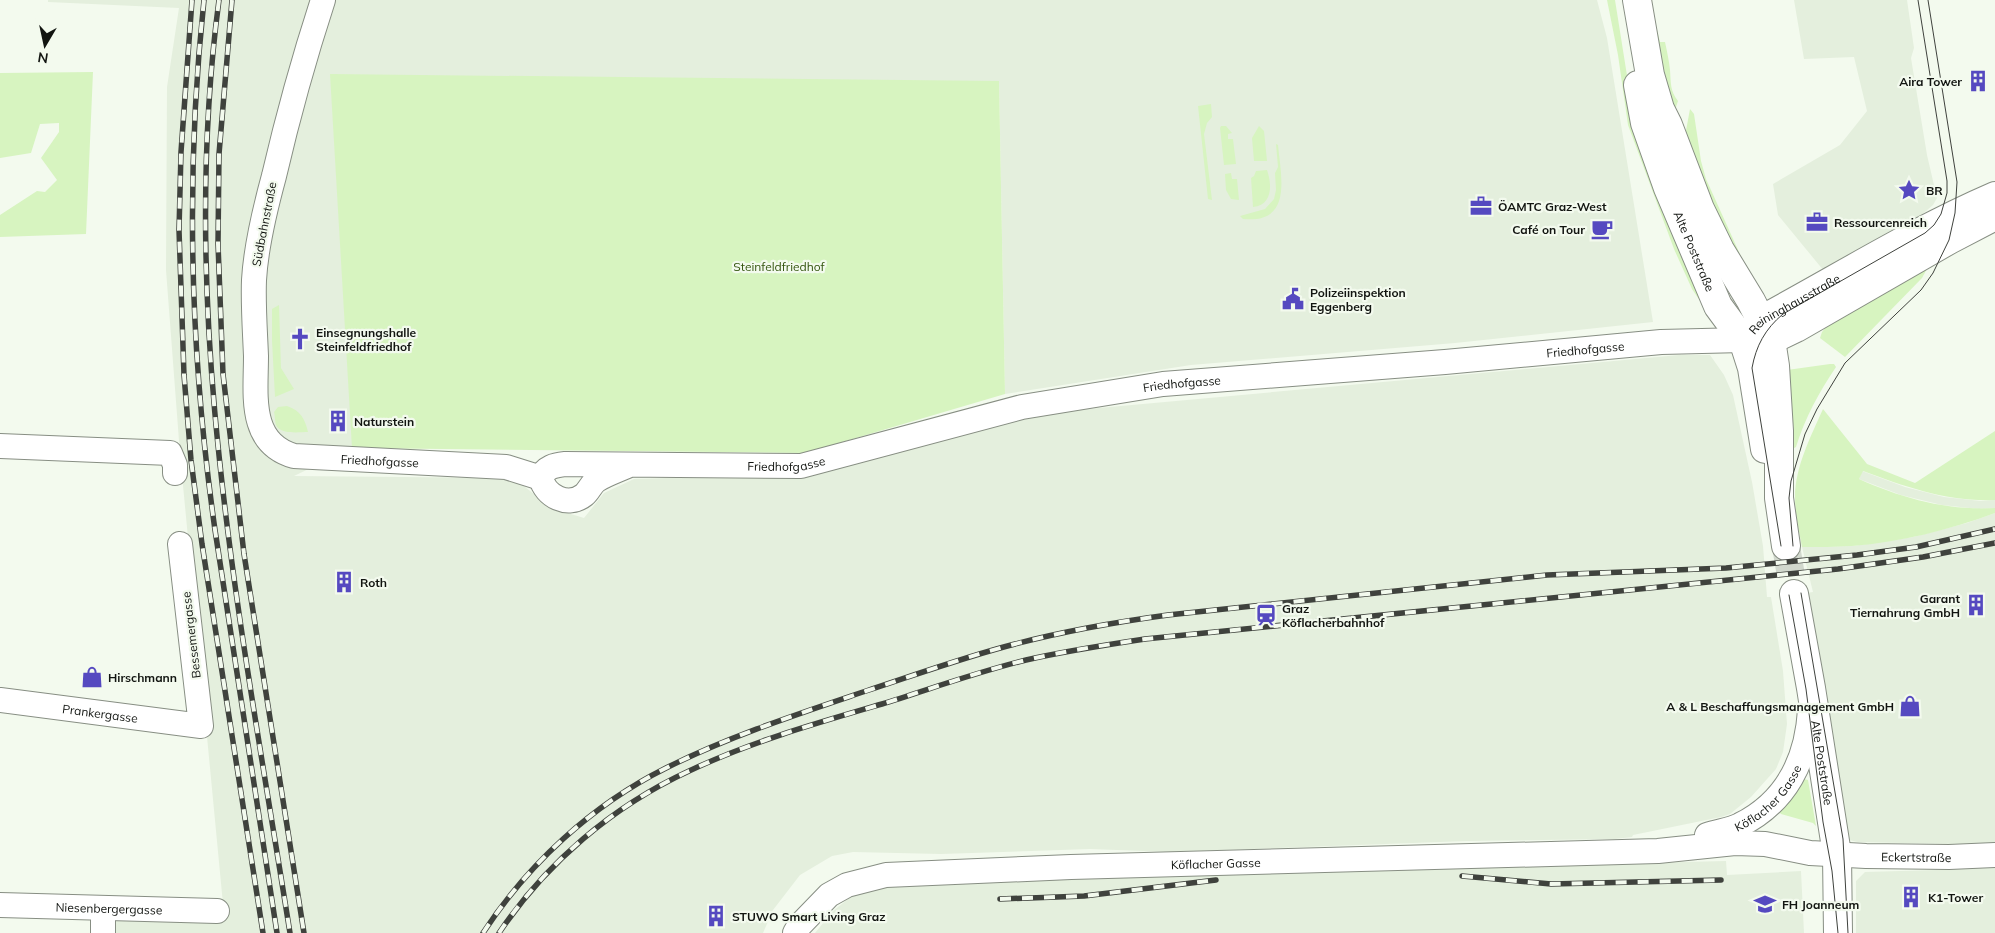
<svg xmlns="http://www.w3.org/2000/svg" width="1995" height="933" font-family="Mulish,sans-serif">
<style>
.built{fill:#e4efdd}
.green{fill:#d7f4c0}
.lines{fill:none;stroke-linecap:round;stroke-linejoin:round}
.major-tunnel{stroke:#d1d8cd;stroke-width:28;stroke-dasharray:28 14;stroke-linecap:butt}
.minor-casing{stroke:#878e83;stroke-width:26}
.major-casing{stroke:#878e83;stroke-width:30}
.minor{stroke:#fff;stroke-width:24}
.major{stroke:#fff;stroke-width:28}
.tram{stroke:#3f423d;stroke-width:1}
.rail-casing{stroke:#3f423d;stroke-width:5.5}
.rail{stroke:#f3faee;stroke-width:4;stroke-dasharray:11;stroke-linecap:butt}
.labels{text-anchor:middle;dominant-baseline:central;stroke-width:4.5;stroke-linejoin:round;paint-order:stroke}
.poi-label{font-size:12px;font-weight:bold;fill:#121511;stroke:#f3faee;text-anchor:start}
.street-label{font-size:12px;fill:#121511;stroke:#f3faee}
.park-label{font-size:12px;fill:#34550f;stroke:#f3faee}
</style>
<rect width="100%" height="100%" fill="#f3faee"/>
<g class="built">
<path d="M48 0H1597L1607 38 1653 322 1455 343 1191 365 1005 394 999 81 352 448 294 476 514 478 551 508 584 518 604 493 634 479 800 474 1022 415 1679 355H1710L1724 375 1733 395 1752 482 1763 546 1767 597H1771L1783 671 1787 724 1783 752 1776 769 1751 797 1730 814 1721 817 1633 835 1632 837 1615 839 1467 841 1171 852 1090 849 941 854 853 852 832 856 800 875 773 910 763 933H93L92 901 223 904 180 454 166 270 167 87 179 8 48 2Z"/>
<path d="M1794 0H1907L1914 48 1911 58 1927 155 1937 198 1933 205 1919 217 1824 271 1778 215 1773 184 1840 145 1867 111 1854 57 1804 59Z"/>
<path d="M1862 471 1905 487 1944 497 1981 501 1995 500V508L1979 509 1942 505 1901 495 1859 479Z"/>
<path d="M1995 513V845L1858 842 1849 840 1845 831 1806 593 1813 592 1802 547 1853 546 1913 537 1967 523Z"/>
<path d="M1726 861 1727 875 1801 871 1804 933H815L833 911 853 895 903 880Z"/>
<path d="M1960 867H1995V933H1856V881L1865 872 1936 870Z"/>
</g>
<g class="green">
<path d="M1607 0H1615L1632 107 1702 301 1698 298 1692 289 1674 249 1628 125 1618 55Z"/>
<path d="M1653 14 1660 42H1665C1667 51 1669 61 1670 70 1671 83 1670 91 1678 101L1676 107 1672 109 1660 75Z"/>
<path d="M93 72 86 234 0 237V215L37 191 45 192 57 180 41 158 59 132V123L40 124 31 153 0 158V73Z"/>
<path d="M330 74 999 81 1005 394 805 453 352 448Z"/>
<path d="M1211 104 1212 117 1207 123 1204 134 1212 200 1208 199 1198 106Z"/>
<path d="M1690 109 1694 114 1701 161 1706 179 1748 272 1718 229 1685 136Z"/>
<path d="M1226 126 1232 133 1228 134V139H1233L1236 164 1224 165 1220 128 1221 126Z"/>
<path d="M1259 126 1264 131 1267 161H1254L1252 138Z"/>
<path d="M1276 144 1278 145C1281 177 1293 224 1243 219L1240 216 1265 209 1274 199 1276 190 1275 173 1278 167Z"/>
<path d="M1267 170C1272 184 1273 205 1253 207L1251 178 1254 176 1256 171Z"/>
<path d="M1231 173 1232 179H1237L1239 200 1231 199 1226 190 1225 174Z"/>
<path d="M1928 267 1922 278 1845 357 1820 338 1822 332 1829 323Z"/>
<path d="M279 305 281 368 294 389 275 397 272 341V309Z"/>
<path d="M1830 364H1834L1836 367C1819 392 1805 418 1796 447L1794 448V431L1787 370Z"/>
<path d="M287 406C301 411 305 419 308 432 300 432 280 435 276 425 275 422 275 416 274 412L278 407Z"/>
<path d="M1823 409 1867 464 1915 483 1995 431V500C1948 502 1906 487 1863 471L1859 479C1901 498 1948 511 1995 508V513C1949 530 1901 542 1852 546 1835 547 1818 547 1802 547 1799 531 1795 514 1795 497 1795 467 1811 436 1823 409Z"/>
<path d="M1800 778 1808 780 1816 826 1813 823 1781 814 1776 808Z"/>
</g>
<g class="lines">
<path class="major-tunnel" d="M1786 546 1794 594"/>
<g class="minor-casing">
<g id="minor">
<path id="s1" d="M323 0C304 58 288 116 274 176 265 209 256 245 254 280 253 305 255 331 256 356 256 394 248 443 294 456L506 467 541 478"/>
<path d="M0 446 170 453 175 465V473"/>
<path id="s2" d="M629 465C619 470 606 474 597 480 591 484 589 491 584 495 568 508 545 496 541 478 545 467 555 465 565 464L801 466 1022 407 1163 384 1445 362 1661 342 1743 340"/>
<path id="s3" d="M0 700 201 726 180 544"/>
<path id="s4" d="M1707 835C1718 831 1731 830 1740 825 1786 802 1807 760 1810 710"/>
<path id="s5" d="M0 905 217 911"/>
<path d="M103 908V933"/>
<path id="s6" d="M795 933 799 926 829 895 847 885 886 875 1071 867 1658 851 1735 843 1765 844 1810 853 1866 856 1949 857 1995 855"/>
</g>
</g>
<g class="major-casing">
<g id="major">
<path d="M1637 0 1650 75 1660 109 1668 125 1700 209 1720 250 1751 301 1771 340 1775 366 1779 431V498L1786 546"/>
<path id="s7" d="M1638 85 1645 123 1668 188 1718 306 1743 340 1752 368 1765 449"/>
<path id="s8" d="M1749 334 1761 320C1839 278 1914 231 1995 196"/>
<path d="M1754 342 1771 340 1796 328 1949 240 1995 216"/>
<path id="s9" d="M1794 594 1811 688 1837 854 1838 933"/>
</g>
</g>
<use href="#minor" class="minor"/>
<use href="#major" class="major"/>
<g class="tram">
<path d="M1781 546 1752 368C1756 346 1765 329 1783 314L1925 233 1934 225 1941 214 1947 193V181L1918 0"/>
<path d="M1793 546 1789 498 1791 481 1805 434 1817 409 1845 363 1921 290 1933 273 1949 240 1955 213 1957 182 1928 0"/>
<path d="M1801 593 1843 839 1848 933"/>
<path d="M1789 595 1806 689 1823 822 1832 871 1838 933"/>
</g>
<g class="rail-casing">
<g id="rail">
<path d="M192 0 181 152 179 230 184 375 191 460 202 544 263 933"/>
<path d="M204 0C185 177 190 354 215 530L277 933"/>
<path d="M219 0C177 315 241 623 290 933"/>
<path d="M232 0 219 154 218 244 223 374 244 554 304 933"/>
<path d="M1462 876 1551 884 1721 880"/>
<path d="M1000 899 1084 896 1216 880"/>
<path d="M483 933C528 864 592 805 666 768 730 736 798 714 866 691 915 675 964 657 1015 644 1065 631 1116 622 1168 615L1547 575 1726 568 1857 555 1916 547 1995 529"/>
<path d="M499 933C546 863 613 806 689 771 750 742 817 723 882 704 930 689 977 672 1026 660 1065 651 1105 645 1145 639L1838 569 1923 557 1995 543"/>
</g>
</g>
<use href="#rail" class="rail"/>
</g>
<defs>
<g id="building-bare" transform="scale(1.725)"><path d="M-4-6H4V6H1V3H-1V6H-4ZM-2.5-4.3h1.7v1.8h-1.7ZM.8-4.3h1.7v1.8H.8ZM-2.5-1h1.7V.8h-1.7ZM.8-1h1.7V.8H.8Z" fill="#5549c0" stroke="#f3faee" stroke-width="2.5" paint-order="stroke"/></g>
<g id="sight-bare" transform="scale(1.725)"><path d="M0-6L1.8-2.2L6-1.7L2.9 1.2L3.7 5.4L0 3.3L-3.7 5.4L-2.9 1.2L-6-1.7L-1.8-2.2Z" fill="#5549c0" stroke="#f3faee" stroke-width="2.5" paint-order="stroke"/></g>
<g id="office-bare" transform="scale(1.725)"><path d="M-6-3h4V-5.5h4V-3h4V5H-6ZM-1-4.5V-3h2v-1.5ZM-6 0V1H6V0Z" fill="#5549c0" stroke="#f3faee" stroke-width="2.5" paint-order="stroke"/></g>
<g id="cafe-bare" transform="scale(1.725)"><path d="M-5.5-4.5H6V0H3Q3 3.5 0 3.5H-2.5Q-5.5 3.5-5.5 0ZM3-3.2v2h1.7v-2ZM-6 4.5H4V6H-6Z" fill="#5549c0" stroke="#f3faee" stroke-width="2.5" paint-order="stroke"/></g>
<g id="civic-bare" transform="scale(1.725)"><path d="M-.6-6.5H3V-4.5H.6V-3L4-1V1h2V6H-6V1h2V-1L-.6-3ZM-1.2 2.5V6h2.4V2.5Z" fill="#5549c0" stroke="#f3faee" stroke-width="2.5" paint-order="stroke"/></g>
<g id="church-bare" transform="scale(1.725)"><path d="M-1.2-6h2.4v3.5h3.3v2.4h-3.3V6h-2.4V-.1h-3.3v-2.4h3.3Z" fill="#5549c0" stroke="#f3faee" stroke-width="2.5" paint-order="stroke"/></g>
<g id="station-bare" transform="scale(1.725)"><path d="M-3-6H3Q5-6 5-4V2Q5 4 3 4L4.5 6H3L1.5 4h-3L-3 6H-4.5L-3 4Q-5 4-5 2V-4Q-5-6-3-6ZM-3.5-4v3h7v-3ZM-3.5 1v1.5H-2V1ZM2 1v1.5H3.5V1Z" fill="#5549c0" stroke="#f3faee" stroke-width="2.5" paint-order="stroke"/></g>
<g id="shop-bare" transform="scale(1.725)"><path d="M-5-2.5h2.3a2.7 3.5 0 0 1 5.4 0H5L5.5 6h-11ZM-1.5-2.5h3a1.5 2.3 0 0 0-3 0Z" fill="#5549c0" stroke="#f3faee" stroke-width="2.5" paint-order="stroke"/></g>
<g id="university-bare" transform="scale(1.725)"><path d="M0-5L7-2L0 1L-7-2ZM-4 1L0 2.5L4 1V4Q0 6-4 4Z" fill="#5549c0" stroke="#f3faee" stroke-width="2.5" paint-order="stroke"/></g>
</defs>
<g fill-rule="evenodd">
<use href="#building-bare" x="1978" y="81"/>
<use href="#sight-bare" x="1909" y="190"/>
<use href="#office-bare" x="1481" y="206"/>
<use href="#office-bare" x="1817" y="222"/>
<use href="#cafe-bare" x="1602" y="229"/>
<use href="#civic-bare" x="1293" y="299"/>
<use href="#church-bare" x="300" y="339"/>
<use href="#building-bare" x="338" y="421"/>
<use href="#building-bare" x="344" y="582"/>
<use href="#building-bare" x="1976" y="605"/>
<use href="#station-bare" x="1266" y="615"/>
<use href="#shop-bare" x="92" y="677"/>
<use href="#shop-bare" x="1910" y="706"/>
<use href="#building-bare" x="1911" y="897"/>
<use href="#university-bare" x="1765" y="904"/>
<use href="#building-bare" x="716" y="916"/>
</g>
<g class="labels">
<g class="poi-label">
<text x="1962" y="81" text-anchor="end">Aira Tower</text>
<text x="1926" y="190">BR</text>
<text x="1498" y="206">ÖAMTC Graz-West</text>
<text x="1834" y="222">Ressourcenreich</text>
<text x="1585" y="229" text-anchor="end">Café on Tour</text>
<text x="1310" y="292">Polizeiinspektion<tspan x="1310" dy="14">Eggenberg</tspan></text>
<text x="316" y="332">Einsegnungshalle<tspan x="316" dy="14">Steinfeldfriedhof</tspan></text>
<text x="354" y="421">Naturstein</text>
<text x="360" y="582">Roth</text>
<text x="1960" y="598" text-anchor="end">Garant<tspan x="1960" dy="14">Tiernahrung GmbH</tspan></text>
<text x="1282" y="608">Graz<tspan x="1282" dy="14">Köflacherbahnhof</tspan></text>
<text x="108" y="677">Hirschmann</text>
<text x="1894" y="706" text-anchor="end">A &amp; L Beschaffungsmanagement GmbH</text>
<text x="1928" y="897">K1-Tower</text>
<text x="1782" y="904">FH Joanneum</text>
<text x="732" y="916">STUWO Smart Living Graz</text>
</g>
<g class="street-label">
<text transform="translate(264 224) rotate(-79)">Südbahnstraße</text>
<text stroke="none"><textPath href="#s7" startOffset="176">Alte Poststraße</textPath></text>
<text stroke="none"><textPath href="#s8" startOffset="55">Reininghausstraße</textPath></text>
<text stroke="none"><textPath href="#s2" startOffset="1171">Friedhofgasse</textPath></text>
<text stroke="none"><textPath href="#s2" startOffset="766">Friedhofgasse</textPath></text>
<text stroke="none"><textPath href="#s1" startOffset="568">Friedhofgasse</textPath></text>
<text stroke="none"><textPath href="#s2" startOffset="361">Friedhofgasse</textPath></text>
<text transform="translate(191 635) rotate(-97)">Bessemergasse</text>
<text stroke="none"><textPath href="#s3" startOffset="101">Prankergasse</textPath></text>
<text stroke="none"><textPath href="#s9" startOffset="171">Alte Poststraße</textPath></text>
<text stroke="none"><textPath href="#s4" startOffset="74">Köflacher Gasse</textPath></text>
<text stroke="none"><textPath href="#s6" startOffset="1144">Eckertstraße</textPath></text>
<text stroke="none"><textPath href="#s6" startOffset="442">Köflacher Gasse</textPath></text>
<text stroke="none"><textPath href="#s5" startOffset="109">Niesenbergergasse</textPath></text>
</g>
<g class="park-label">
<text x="779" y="266">Steinfeldfriedhof</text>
</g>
</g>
<g transform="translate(45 45) rotate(189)" stroke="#f3faee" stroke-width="4" paint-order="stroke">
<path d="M0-4L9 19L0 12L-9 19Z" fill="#121511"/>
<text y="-8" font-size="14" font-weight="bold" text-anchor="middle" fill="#121511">N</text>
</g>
</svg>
